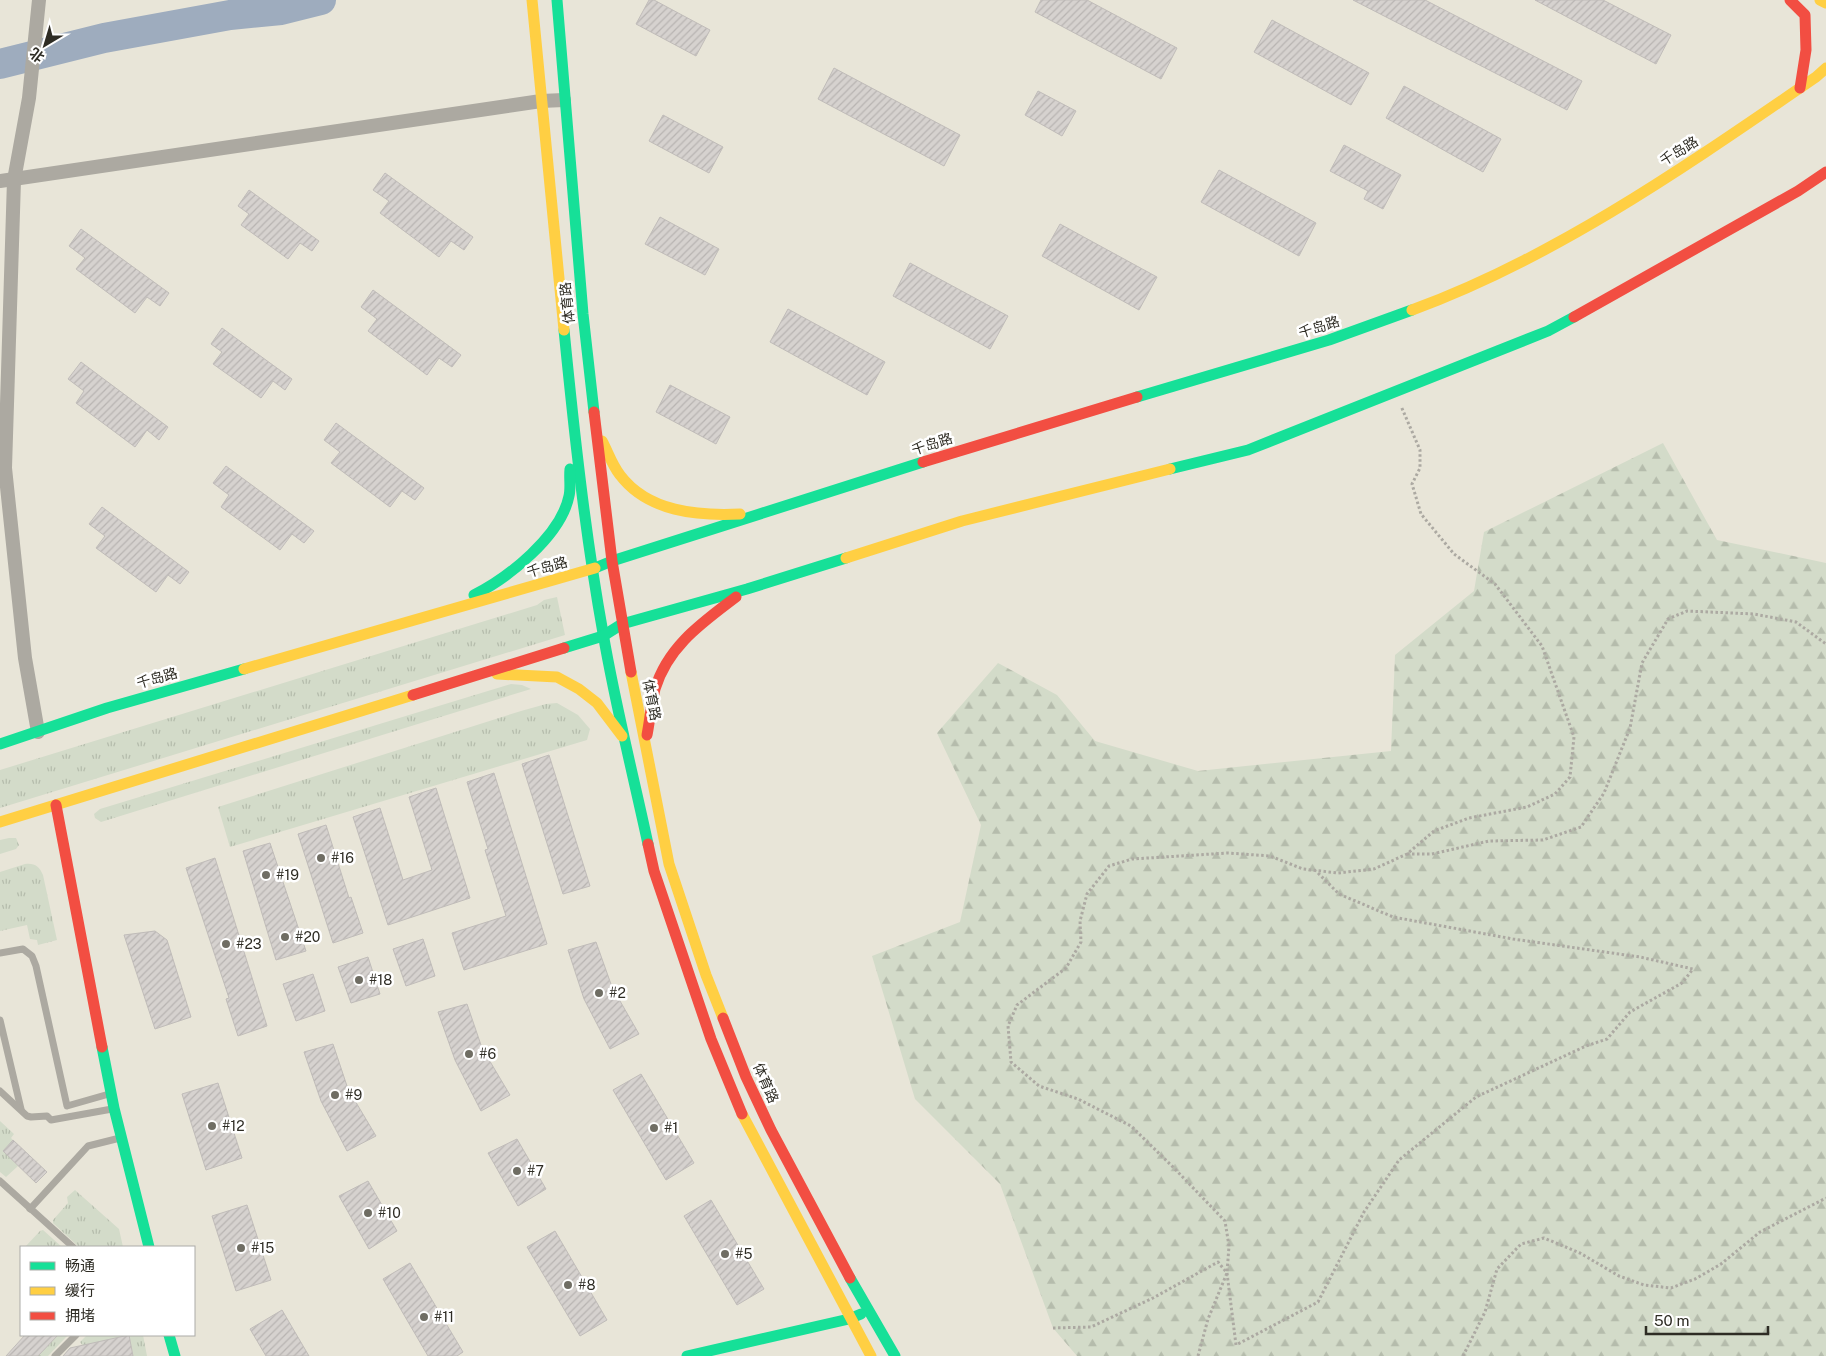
<svg xmlns="http://www.w3.org/2000/svg" width="1826" height="1356" font-family="'Public Sans','Noto Sans SC',sans-serif">
<style>
.grass{fill:url(#grass-tufts)}
.forest{fill:url(#forest-firs)}
.lines{fill:none;stroke-linecap:round;stroke-linejoin:round}
.river{stroke:#9eacbe;stroke-width:30}
.building{fill:url(#building-hatch);stroke:#c0bcb9}
.path{stroke:#aca9a2;stroke-width:3;stroke-dasharray:2.5 2.5;stroke-linecap:butt}
.lane{stroke:#aca9a1;stroke-width:7}
.street{stroke:#aca9a1;stroke-width:14}
.fast{stroke:#16e098;stroke-width:11}
.slow{stroke:#ffcf43;stroke-width:11}
.jam{stroke:#f24e42;stroke-width:11}
.poi-dot{fill:#6f6d63;stroke:#fff;stroke-width:2}
.labels{text-anchor:middle;dominant-baseline:central;stroke-width:5;stroke-linejoin:round;paint-order:stroke}
.street-label{font-size:14px;fill:#2e2c24;stroke:#fff}
.poi-label{font-size:14px;fill:#2e2c24;stroke:#fff;text-anchor:start}
</style>
<defs>
<pattern id="grass-tufts" width="24" height="20" patternUnits="userSpaceOnUse" patternTransform="scale(1.25)"><rect width="24" height="20" fill="#d3dbc9"/><path d="M3 7l-1-3M5 7V3M7 7l1-3M15 17l-1-3M17 17v-4M19 17l1-3" fill="none" stroke="#b5bcac"/></pattern>
<pattern id="forest-firs" width="22" height="20" patternUnits="userSpaceOnUse" patternTransform="scale(1.25)"><rect width="22" height="20" fill="#d3dbc9"/><path d="M5 1l3.5 6h-7zM16 11l3.5 6h-7z" fill="#b5bcac"/></pattern>
<pattern id="building-hatch" width="6" height="6" patternUnits="userSpaceOnUse" patternTransform="scale(1.25)"><rect width="6" height="6" fill="#d6d2cf"/><path d="M-1 1l2-2M0 6l6-6M5 7l2-2" fill="none" stroke="#b8b4b2"/></pattern>
</defs>
<rect width="100%" height="100%" fill="#e8e5d8"/>
<g class="grass">
<path d="M557 597 565 635 0 808V770L537 605 544 600Z"/>
<path d="M511 684 522 685 531 689 101 822 95 818 94 814 100 809Z"/>
<path d="M557 703 578 715 590 729 587 740 230 847 218 807 521 711 546 704Z"/>
<path d="M9 838H16L19 845 16 849 0 854V840Z"/>
<path d="M25 864C35 863 39 866 43 875L57 940 38 945 37 940 30 939 27 925 0 931V872Z"/>
<path d="M0 1121 14 1134 11 1138 13 1140 3 1151 18 1166 6 1177 0 1172Z"/>
<path d="M75 1190 119 1229 123 1247H79L53 1223V1220L68 1203 67 1197Z"/>
<path d="M43 1230 62 1247H25L40 1231Z"/>
<path d="M58 1335H68L48 1356H38Z"/>
<path d="M87 1335H143L147 1356H133L129 1335 83 1346 80 1342Z"/>
</g>
<path class="forest" d="M1663 443 1717 540 1826 563V1356H1077L1053 1328 1000 1184 915 1099 872 956 960 922 981 825 937 733 998 663 1057 695 1095 741 1198 771 1391 751 1395 655 1474 591 1484 532Z"/>
<g class="lines">
<path class="river" d="M0 64 104 38 230 15 281 10 321 0"/>
</g>
<g class="building">
<path d="M649 0H654L710 30 696 56 636 24Z"/>
<path d="M1041 0H1087L1177 48 1161 79 1035 12Z"/>
<path d="M1353 0H1425L1582 81 1567 110Z"/>
<path d="M1535 0H1603L1671 35 1656 64Z"/>
<path d="M1272 20 1369 73 1351 105 1254 52Z"/>
<path d="M834 68 960 135 944 166 818 99Z"/>
<path d="M1404 86 1501 139 1483 172 1386 118Z"/>
<path d="M1038 91 1076 111 1062 136 1025 115Z"/>
<path d="M663 115 723 147 709 173 649 141Z"/>
<path d="M1344 145 1401 175 1383 209 1364 199 1368 191 1330 171Z"/>
<path d="M1219 170 1316 223 1299 256 1201 202Z"/>
<path d="M385 173 473 237 464 250 451 241 439 257 380 213 389 201 373 190Z"/>
<path d="M249 190 319 241 312 251 300 243 288 259 241 225 249 214 238 206Z"/>
<path d="M660 217 719 249 705 275 645 244Z"/>
<path d="M1060 224 1157 277 1139 310 1042 256Z"/>
<path d="M81 229 169 293 160 306 147 297 135 313 76 269 85 258 69 246Z"/>
<path d="M910 263 1008 316 990 349 893 296Z"/>
<path d="M373 290 461 355 452 367 439 358 427 375 368 331 377 319 361 307Z"/>
<path d="M788 309 885 362 867 395 770 342Z"/>
<path d="M222 328 292 379 285 390 273 381 261 398 213 364 222 352 211 344Z"/>
<path d="M81 362 168 427 159 440 147 430 135 447 76 403 84 391 68 379Z"/>
<path d="M670 385 730 417 716 444 656 412Z"/>
<path d="M336 423 424 488 415 500 402 491 390 507 331 463 340 452 324 440Z"/>
<path d="M226 466 314 531 304 543 292 534 280 550 221 507 229 495 213 483Z"/>
<path d="M102 507 189 572 180 584 168 575 156 592 96 548 105 536 89 524Z"/>
<path d="M549 755 590 886 563 894 522 764Z"/>
<path d="M494 773 547 944 464 970 452 933 506 916 485 850 488 849 467 782Z"/>
<path d="M436 788 470 898 388 925 353 817 380 808 403 880 432 870 409 797Z"/>
<path d="M326 825 349 898 351 897 363 933 333 943 298 834Z"/>
<path d="M270 843 306 951 276 960 243 851Z"/>
<path d="M215 858 267 1026 238 1036 226 999 229 998 186 868Z"/>
<path d="M155 931 167 940 191 1017 155 1029 124 935Z"/>
<path d="M423 939 435 976 406 986 393 949Z"/>
<path d="M596 942 612 987 639 1034 610 1049 584 999 568 950Z"/>
<path d="M368 957 380 994 351 1003 338 967Z"/>
<path d="M313 974 325 1011 296 1021 283 984Z"/>
<path d="M467 1004 482 1048 510 1095 481 1111 455 1060 438 1012Z"/>
<path d="M333 1044 348 1089 376 1136 347 1151 321 1101 304 1052Z"/>
<path d="M641 1074 694 1163 666 1180 613 1090Z"/>
<path d="M218 1083 242 1158 206 1170 182 1094Z"/>
<path d="M517 1139 546 1189 518 1206 488 1153Z"/>
<path d="M13 1140 47 1172 36 1183 3 1151Z"/>
<path d="M368 1181 397 1231 369 1249 339 1196Z"/>
<path d="M711 1200 764 1289 737 1305 684 1216Z"/>
<path d="M247 1205 271 1280 236 1291 212 1216Z"/>
<path d="M555 1231 607 1320 580 1336 527 1247Z"/>
<path d="M410 1263 463 1352 457 1356H428L383 1279Z"/>
<path d="M282 1310 309 1356H266L250 1329Z"/>
<path d="M25 1335H58L38 1356H6Z"/>
<path d="M129 1335 133 1356H63L70 1348Z"/>
</g>
<g class="lines">
<g class="path">
<path d="M1407 854H1432L1489 841 1543 840 1581 827 1604 793 1630 728 1642 663 1668 619 1687 611 1754 614 1796 622 1826 644"/>
<path d="M1053 1328 1091 1327 1153 1298 1218 1262 1227 1273 1236 1345 1318 1302 1364 1212 1399 1160 1476 1097 1586 1046 1607 1039 1630 1012 1682 983 1693 969 1640 957 1513 939 1393 917 1339 894 1316 871"/>
<path d="M1198 1356 1208 1319 1227 1273 1229 1246 1225 1221 1173 1167 1131 1126 1078 1099 1039 1086 1011 1062 1008 1026 1017 1005 1066 968 1081 942 1080 921 1087 894 1109 866 1132 859 1228 853 1270 856 1303 869 1338 873 1374 869 1407 854 1434 831 1469 818 1527 807 1555 794 1570 777 1574 737 1542 646 1495 584 1454 554 1421 514 1412 484 1420 468V450L1401 406"/>
<path d="M1463 1356 1485 1312 1497 1269 1521 1244 1544 1238 1580 1253 1619 1276 1644 1285 1671 1288 1695 1279 1721 1264 1760 1232 1826 1198"/>
</g>
<g class="lane">
<path d="M0 953 23 949 32 956 36 966 67 1106 109 1094"/>
<path d="M0 1020 21 1109"/>
<path d="M0 1091 27 1116 31 1117 47 1116 51 1120 112 1109"/>
<path d="M0 1181 73 1247"/>
<path d="M30 1209 88 1146 120 1138"/>
<path d="M55 1356 76 1335"/>
</g>
<g class="street">
<path d="M0 181 541 101 564 100"/>
<path d="M38 732 25 658 5 468 14 180 29 98 39 0"/>
</g>
<g class="fast">
<path d="M557 0 583 314 594 412"/>
<path d="M564 330C574 431 585 533 603 633 615 704 633 774 648 844"/>
<path d="M1137 397 1329 340 1412 310"/>
<path d="M1170 469 1248 450 1548 331 1574 317"/>
<path d="M595 568 612 561 923 462"/>
<path d="M474 595C508 578 561 536 569 496 571 488 569 478 570 469"/>
<path d="M564 648 603 636 622 624 747 589 846 558"/>
<path d="M0 744 107 708 244 669"/>
<path d="M102 1047 114 1108 149 1247"/>
<path d="M850 1278 895 1356"/>
<path d="M169 1335 175 1356"/>
<path d="M687 1356 849 1319 861 1314"/>
</g>
<g class="slow">
<path d="M532 0 564 330"/>
<path d="M1820 0 1826 3"/>
<path d="M1412 310C1557 257 1689 164 1816 77L1826 68"/>
<path d="M602 441C608 452 612 465 620 475 648 512 698 516 740 514"/>
<path d="M846 558 962 521 1170 469"/>
<path d="M244 669 595 568"/>
<path d="M631 672 669 864 706 975 723 1018"/>
<path d="M497 674 557 677 579 689 597 703 622 736"/>
<path d="M0 822 413 695"/>
<path d="M742 1114 871 1356"/>
</g>
<g class="jam">
<path d="M1790 0 1805 15 1806 50 1800 88"/>
<path d="M1574 317 1798 191 1826 172"/>
<path d="M594 412 612 561 631 672"/>
<path d="M923 462 1137 397"/>
<path d="M413 695 564 648"/>
<path d="M647 735C650 720 651 704 655 689 668 646 702 623 736 597"/>
<path d="M56 805 102 1047"/>
<path d="M648 844 654 871 711 1039 742 1114"/>
<path d="M723 1018 746 1077 771 1130 850 1278"/>
</g>
</g>
<g class="poi-dot">
<circle cx="321" cy="858" r="5"/>
<circle cx="266" cy="875" r="5"/>
<circle cx="285" cy="937" r="5"/>
<circle cx="226" cy="944" r="5"/>
<circle cx="359" cy="980" r="5"/>
<circle cx="599" cy="993" r="5"/>
<circle cx="469" cy="1054" r="5"/>
<circle cx="335" cy="1095" r="5"/>
<circle cx="212" cy="1126" r="5"/>
<circle cx="654" cy="1128" r="5"/>
<circle cx="517" cy="1171" r="5"/>
<circle cx="368" cy="1213" r="5"/>
<circle cx="241" cy="1248" r="5"/>
<circle cx="725" cy="1254" r="5"/>
<circle cx="568" cy="1285" r="5"/>
<circle cx="424" cy="1317" r="5"/>
</g>
<g class="labels">
<g class="street-label">
<text transform="translate(1679 151) rotate(-32)">千岛路</text>
<text transform="translate(567 303) rotate(-96)">体育路</text>
<text transform="translate(1319 327) rotate(-18)">千岛路</text>
<text transform="translate(932 444) rotate(-18)">千岛路</text>
<text transform="translate(547 567) rotate(-16)">千岛路</text>
<text transform="translate(157 678) rotate(-16)">千岛路</text>
<text transform="translate(652 700) rotate(79)">体育路</text>
<text transform="translate(766 1083) rotate(66)">体育路</text>
</g>
<g class="poi-label">
<text x="331" y="858">#16</text>
<text x="276" y="875">#19</text>
<text x="295" y="937">#20</text>
<text x="236" y="944">#23</text>
<text x="369" y="980">#18</text>
<text x="609" y="993">#2</text>
<text x="479" y="1054">#6</text>
<text x="345" y="1095">#9</text>
<text x="222" y="1126">#12</text>
<text x="664" y="1128">#1</text>
<text x="527" y="1171">#7</text>
<text x="378" y="1213">#10</text>
<text x="251" y="1248">#15</text>
<text x="735" y="1254">#5</text>
<text x="578" y="1285">#8</text>
<text x="434" y="1317">#11</text>
</g>
</g>
<rect x="20" y="1246" width="175" height="90" fill="#ffffff" stroke="#ababa7"/>
<rect x="30" y="1262" width="25" height="8" fill="#16e098" stroke="#ababa7"/>
<text x="65" y="1271" font-size="15" fill="#2e2c24">畅通</text>
<rect x="30" y="1287" width="25" height="8" fill="#ffcf43" stroke="#ababa7"/>
<text x="65" y="1296" font-size="15" fill="#2e2c24">缓行</text>
<rect x="30" y="1312" width="25" height="8" fill="#f24e42" stroke="#ababa7"/>
<text x="65" y="1321" font-size="15" fill="#2e2c24">拥堵</text>
<g transform="translate(45 45) rotate(218)" stroke="#ffffff" stroke-width="4" paint-order="stroke">
<path d="M0-4L9 19L0 12L-9 19Z" fill="#2e2c24"/>
<text y="-8" font-size="14" font-weight="bold" text-anchor="middle" fill="#2e2c24">北</text>
</g>
<path d="M1646 1326v8h122v-8" fill="none" stroke="#2e2c24" stroke-width="2.5"/>
<text x="1654" y="1326" font-size="15" fill="#2e2c24" stroke="#ffffff" stroke-width="4" paint-order="stroke">50 m</text>
</svg>
